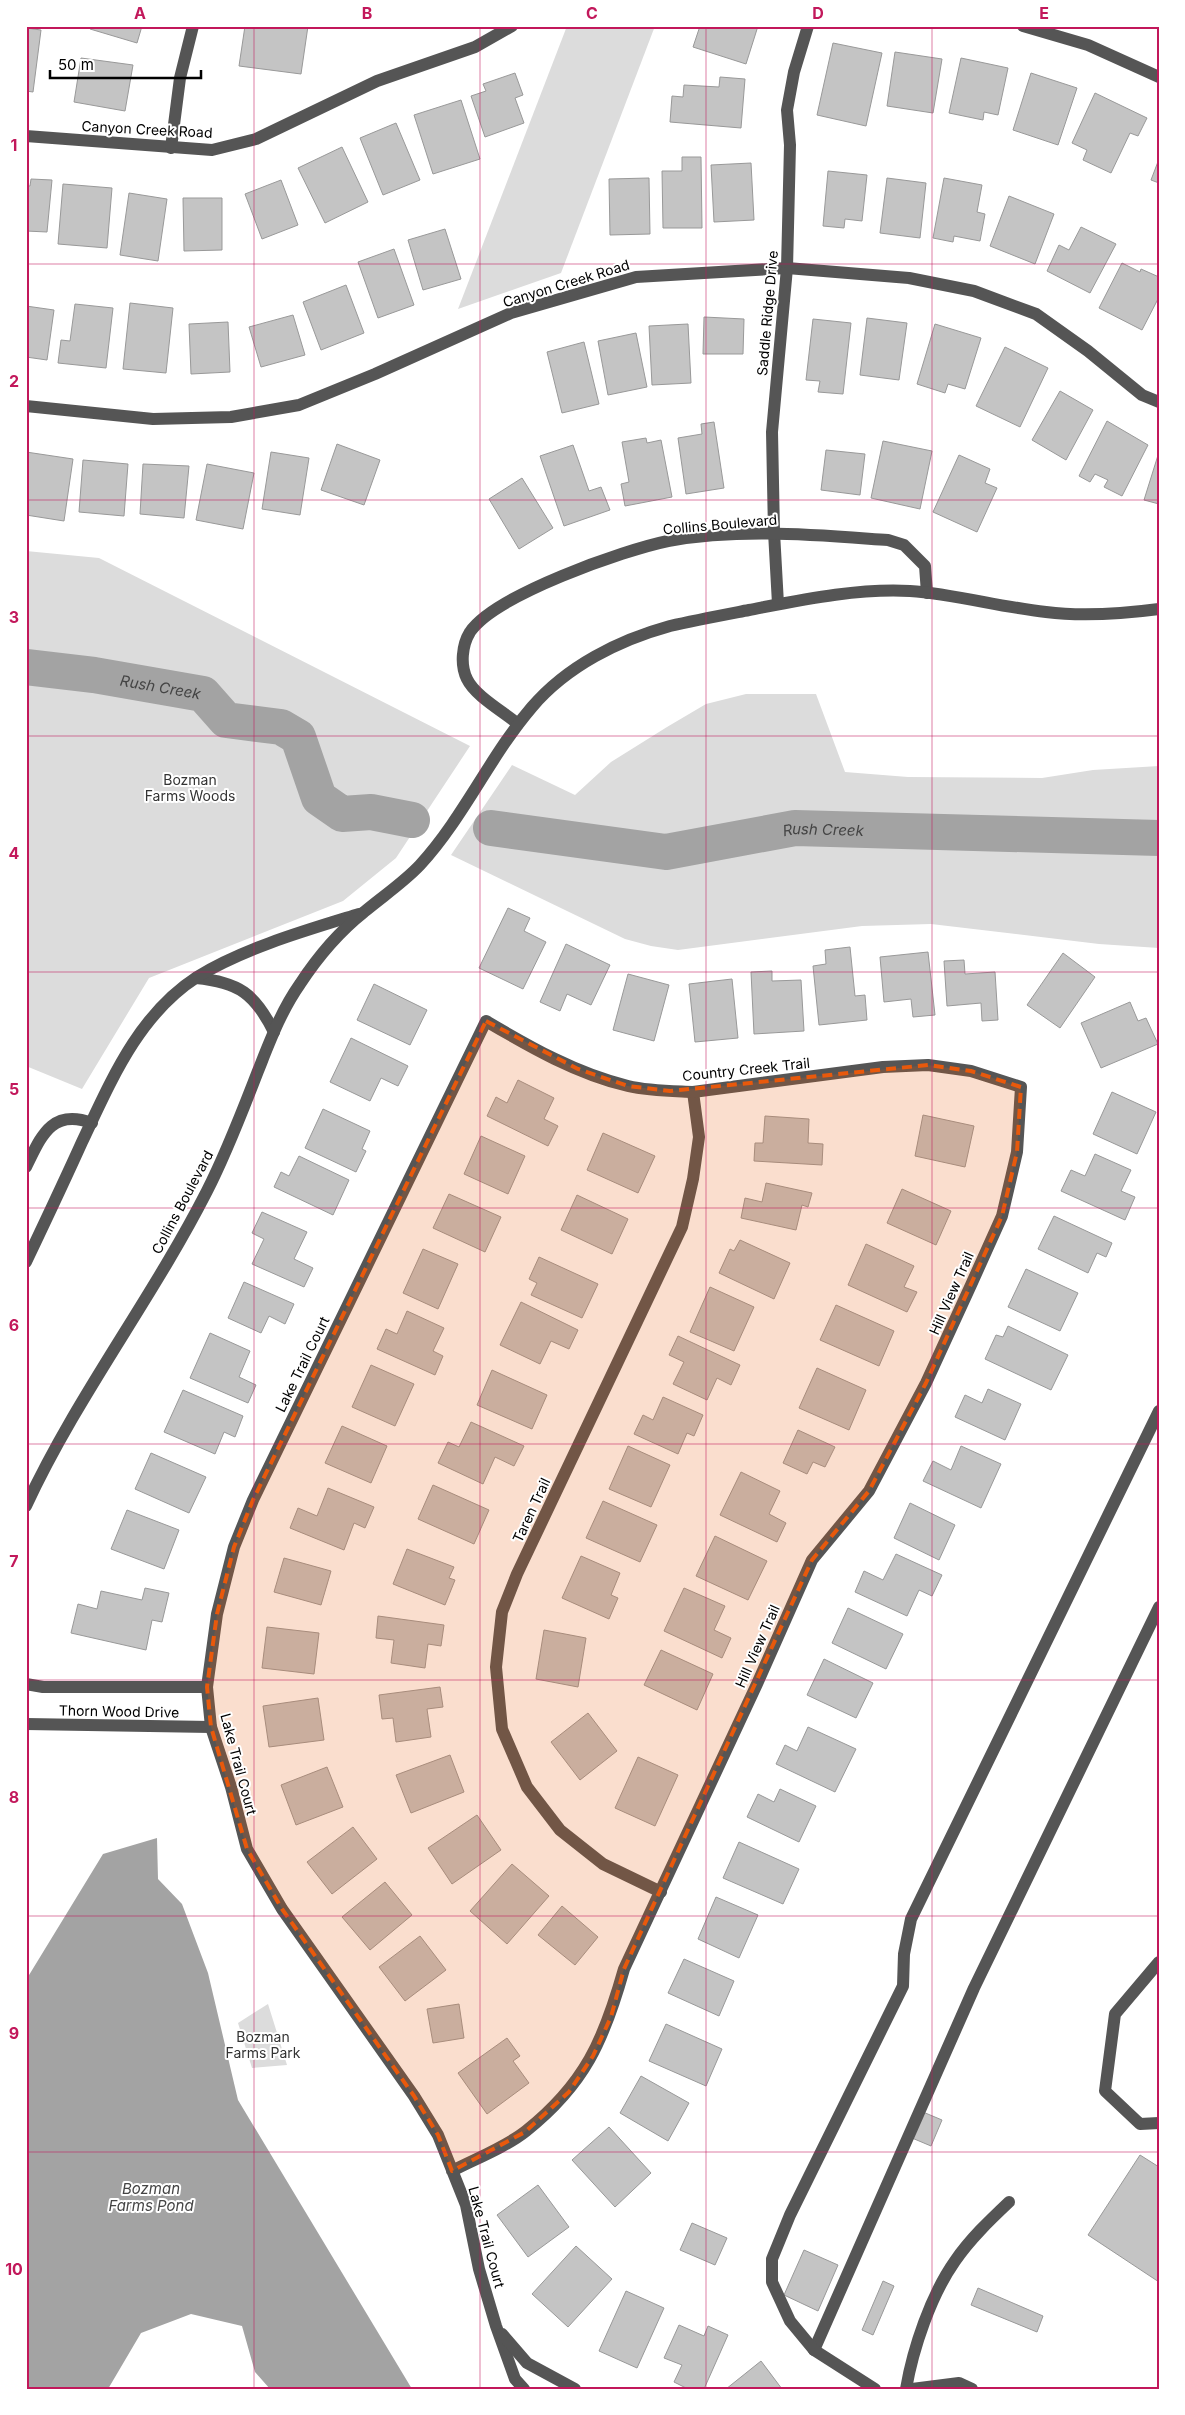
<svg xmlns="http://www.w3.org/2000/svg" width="1185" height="2415" font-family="Inter,sans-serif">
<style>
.green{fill:#dcdcdc}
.water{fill:#a3a3a3}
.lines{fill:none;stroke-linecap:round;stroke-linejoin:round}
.river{stroke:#a3a3a3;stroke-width:36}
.building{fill:#c4c4c4;stroke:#999}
.minor{stroke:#555;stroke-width:12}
.marked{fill:#e8590c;fill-opacity:0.2;stroke:#e8590c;stroke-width:4;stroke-dasharray:10 6;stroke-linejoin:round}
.grid{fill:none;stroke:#c2185b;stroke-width:1;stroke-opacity:0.55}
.labels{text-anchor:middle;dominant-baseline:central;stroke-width:4;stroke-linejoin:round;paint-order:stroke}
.street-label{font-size:14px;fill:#000;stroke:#fff}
.park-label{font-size:14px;fill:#333;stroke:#fff}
.water-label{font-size:15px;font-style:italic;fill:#444;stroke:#fff}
.neatline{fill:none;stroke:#c2185b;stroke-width:2}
.grid-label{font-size:16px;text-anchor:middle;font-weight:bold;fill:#c2185b}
</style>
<rect width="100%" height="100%" fill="#fff"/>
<g class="green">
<path d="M567 26H655L561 273 458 309Z"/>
<path d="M26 551 99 558 470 746 396 858 343 901 149 978 82 1089 26 1066Z"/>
<path d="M746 694H816L845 772 908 777 1042 778 1093 770 1159 766V948L1099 944 931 924 862 926 678 950 651 946 625 939 451 855 512 765 575 795 611 762 667 727 706 704Z"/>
<path d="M268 2004 287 2065 252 2068 238 2023Z"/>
</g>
<path class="water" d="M157 1838 158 1879 182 1904 208 1973 238 2100 412 2389H270L255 2372 242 2326 191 2314 141 2333 108 2389H26V1980L103 1854Z"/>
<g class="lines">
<g class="river">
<path id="s1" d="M26 667 94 675 203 694 226 720 281 727 298 737 319 798 342 814 371 812 412 820"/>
<path id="s2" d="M491 828 666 852 795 828 1159 838"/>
</g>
</g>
<g class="building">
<path d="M91 26H142L137 43 90 29Z"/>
<path d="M245 26H308L301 74 239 66Z"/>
<path d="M700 26H758L746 64 693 47Z"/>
<path d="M26 28 41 30 33 92 26 91Z"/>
<path d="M833 43 882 53 866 126 817 115Z"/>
<path d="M895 52 942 59 933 113 887 106Z"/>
<path d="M81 58 133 65 125 111 74 102Z"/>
<path d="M961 58 1008 68 998 115 984 112 983 120 949 113Z"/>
<path d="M515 73 523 95 515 98 524 123 485 137 471 96 486 91 483 84Z"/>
<path d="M1031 73 1077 88 1058 145 1013 130Z"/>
<path d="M720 77 745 79 741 128 670 122 672 96 683 97 684 85 719 87Z"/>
<path d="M1095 93 1147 118 1138 136 1130 133 1111 173 1083 160 1087 150 1072 143Z"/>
<path d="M461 100 480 159 433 174 414 115Z"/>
<path d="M396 123 420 180 383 195 360 138Z"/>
<path d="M342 147 368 202 325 223 298 168Z"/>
<path d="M682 157H701L702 228H663L662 171H682Z"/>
<path d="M1159 159V183L1151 180Z"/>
<path d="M751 163 754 220 714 222 711 165Z"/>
<path d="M828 171 867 175 862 221 845 219 844 228 823 226Z"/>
<path d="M649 178 650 234 610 235 609 179Z"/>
<path d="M887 178 926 183 920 238 880 233Z"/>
<path d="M944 178 982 185 977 212 985 214 980 241 954 236 953 242 933 238Z"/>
<path d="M31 179 52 180 47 232 26 231V186H30Z"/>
<path d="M281 180 298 225 262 239 245 194Z"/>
<path d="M63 184 112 188 107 248 58 244Z"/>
<path d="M129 193 167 199 158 261 120 255Z"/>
<path d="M1009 196 1054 214 1035 264 990 246Z"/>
<path d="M183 198H222V250L184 251Z"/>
<path d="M1081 227 1116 244 1090 293 1047 271 1059 245 1069 250Z"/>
<path d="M445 229 461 279 423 290 408 240Z"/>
<path d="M394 249 414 305 378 318 358 262Z"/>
<path d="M1122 263 1140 272 1141 269 1159 277V297L1142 330 1099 308Z"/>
<path d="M346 285 364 333 321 350 303 302Z"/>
<path d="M130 303 173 308 166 373 123 369Z"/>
<path d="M75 304 113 308 106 368 58 363 61 340 70 341Z"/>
<path d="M26 306 54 310 47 360 26 357Z"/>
<path d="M293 315 305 355 261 367 249 327Z"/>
<path d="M704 317 744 319 743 354H703Z"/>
<path d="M867 318 907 323 899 380 860 375Z"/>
<path d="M813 319 851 323 843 394 818 392 820 381 806 380Z"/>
<path d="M228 322 230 372 191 374 189 324Z"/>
<path d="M688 324 691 383 652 385 649 326Z"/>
<path d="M935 324 981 338 965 389 948 384 945 393 917 384Z"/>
<path d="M636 333 647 387 608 395 598 341Z"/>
<path d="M584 342 599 404 562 413 547 352Z"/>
<path d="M1005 347 1048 368 1020 427 976 406Z"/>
<path d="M1060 391 1093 410 1066 460 1032 440Z"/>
<path d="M1107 421 1148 445 1122 496 1104 487 1108 480 1095 474 1090 482 1079 476Z"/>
<path d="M714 422 724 488 686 494 678 438 702 434 701 424Z"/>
<path d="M646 438 647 443 661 440 672 497 625 506 621 484 629 482 622 442Z"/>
<path d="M883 441 932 451 920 509 871 498Z"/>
<path d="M337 444 380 460 364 505 321 490Z"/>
<path d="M573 445 589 491 601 487 610 510 564 526 540 456Z"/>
<path d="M826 450 865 454 860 495 821 490Z"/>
<path d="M26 452 73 459 64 521 26 515Z"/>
<path d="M271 452 309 458 300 515 262 509Z"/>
<path d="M1159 452V504L1144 500Z"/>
<path d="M959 455 990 469 985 483 997 488 977 532 933 512Z"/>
<path d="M83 460 128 464 124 516 79 512Z"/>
<path d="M143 464 189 466 184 518 140 514Z"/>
<path d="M207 464 254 473 243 529 196 520Z"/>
<path d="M522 478 553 528 519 549 489 499Z"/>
<path d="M508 908 530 918 524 931 546 942 523 989 479 968Z"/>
<path d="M566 944 610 965 591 1005 567 994 560 1011 540 1002Z"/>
<path d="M850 947 855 996 865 995 867 1020 819 1025 813 966 826 964 825 950Z"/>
<path d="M928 952 935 1015 913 1017 911 999 884 1002 880 957Z"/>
<path d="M1063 953 1095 977 1060 1028 1027 1005Z"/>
<path d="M964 960 965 974 995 972 998 1020 982 1021 981 1003 947 1006 944 961Z"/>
<path d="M772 971V981L801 980 804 1031 754 1034 751 972Z"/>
<path d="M628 974 669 985 654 1041 613 1030Z"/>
<path d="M732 979 738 1038 695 1042 689 984Z"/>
<path d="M374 984 427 1010 410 1045 357 1020Z"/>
<path d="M1130 1002 1138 1021 1146 1018 1158 1044 1101 1068 1081 1023Z"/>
<path d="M351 1038 408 1066 398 1086 381 1078 370 1101 330 1082Z"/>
<path d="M518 1080 554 1098 544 1119 558 1126 548 1146 487 1116 496 1097 507 1103Z"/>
<path d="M1112 1092 1156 1112 1137 1154 1093 1134Z"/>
<path d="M323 1109 370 1131 362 1149 366 1151 356 1172 305 1148Z"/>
<path d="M923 1115 974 1126 965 1167 915 1156Z"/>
<path d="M765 1116 809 1119 808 1143 823 1144 822 1165 754 1161 755 1143H763Z"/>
<path d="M603 1133 655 1156 638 1193 587 1170Z"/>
<path d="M481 1136 525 1156 508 1194 464 1174Z"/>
<path d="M1095 1154 1131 1170 1121 1191 1135 1197 1125 1220 1061 1191 1071 1170 1085 1176Z"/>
<path d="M299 1156 349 1180 333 1215 274 1187 281 1172 289 1176Z"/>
<path d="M766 1183 812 1193 808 1207 802 1205 796 1230 741 1218 745 1198 762 1202Z"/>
<path d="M902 1189 951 1211 936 1245 887 1223Z"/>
<path d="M449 1194 501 1217 485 1252 433 1228Z"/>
<path d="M577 1195 628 1219 612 1254 561 1230Z"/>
<path d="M262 1212 307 1232 294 1259 313 1268 304 1287 252 1264 264 1239 252 1233Z"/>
<path d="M1054 1216 1112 1243 1106 1257 1097 1253 1088 1273 1038 1249Z"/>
<path d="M740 1240 790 1263 774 1299 719 1273 730 1249 734 1251Z"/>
<path d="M866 1244 914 1266 904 1287 917 1292 907 1312 848 1285Z"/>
<path d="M423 1249 458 1264 438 1309 403 1293Z"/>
<path d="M539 1257 598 1284 582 1318 531 1295 537 1283 529 1279Z"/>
<path d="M1026 1269 1078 1293 1060 1331 1008 1307Z"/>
<path d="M244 1282 294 1304 285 1324 269 1316 261 1333 228 1318Z"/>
<path d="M710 1287 754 1307 734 1351 690 1332Z"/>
<path d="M521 1302 578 1330 569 1349 551 1341 540 1364 500 1345Z"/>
<path d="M836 1305 894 1331 879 1366 820 1340Z"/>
<path d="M407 1311 444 1328 433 1351 443 1356 435 1375 377 1349 386 1329 397 1334Z"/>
<path d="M1008 1326 1068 1355 1051 1390 985 1359 996 1335 1003 1337Z"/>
<path d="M210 1333 250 1351 239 1377 256 1385 248 1403 190 1378Z"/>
<path d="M678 1336 740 1365 731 1385 717 1378 707 1400 673 1384 684 1362 669 1355Z"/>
<path d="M371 1365 414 1384 395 1426 352 1407Z"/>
<path d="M817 1368 866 1390 849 1430 799 1408Z"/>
<path d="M492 1370 547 1395 532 1429 477 1405Z"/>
<path d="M988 1389 1021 1404 1005 1440 955 1417 965 1395 982 1403Z"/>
<path d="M183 1390 243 1416 235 1437 224 1432 215 1454 164 1432Z"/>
<path d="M663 1397 703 1415 694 1436 687 1433 678 1454 634 1434 643 1415 653 1420Z"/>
<path d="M471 1422 524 1446 514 1466 495 1457 483 1484 438 1463 448 1442 459 1447Z"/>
<path d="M342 1426 387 1446 371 1483 325 1463Z"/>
<path d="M798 1430 835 1447 825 1467 813 1462 807 1474 783 1463Z"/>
<path d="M628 1446 670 1465 651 1507 609 1489Z"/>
<path d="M961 1446 1001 1464 981 1508 923 1481 933 1461 951 1470Z"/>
<path d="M151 1453 206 1477 189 1513 135 1489Z"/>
<path d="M741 1472 780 1491 769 1514 786 1523 777 1542 720 1515Z"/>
<path d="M433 1485 489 1510 474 1544 418 1519Z"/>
<path d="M328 1488 374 1507 365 1528 354 1523 344 1550 290 1528 298 1508 317 1516Z"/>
<path d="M603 1501 657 1525 640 1562 586 1538Z"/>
<path d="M910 1503 955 1525 939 1560 894 1538Z"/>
<path d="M127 1510 179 1530 164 1569 111 1549Z"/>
<path d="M715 1536 767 1561 748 1600 696 1576Z"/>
<path d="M407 1549 454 1567 449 1578 455 1580 445 1605 393 1584Z"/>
<path d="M896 1554 942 1575 932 1596 919 1590 907 1616 855 1592 864 1571 883 1580Z"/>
<path d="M581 1556 620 1573 611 1595 618 1598 609 1619 562 1598Z"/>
<path d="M284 1558 331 1571 321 1605 274 1592Z"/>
<path d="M145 1588 169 1593 162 1622 152 1620 146 1650 71 1633 78 1604 97 1609 101 1591 142 1600Z"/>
<path d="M684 1588 725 1606 714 1630 731 1638 722 1658 664 1631Z"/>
<path d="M848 1608 903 1634 886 1669 832 1643Z"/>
<path d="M378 1616 444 1625 441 1646 428 1644 425 1668 391 1663 394 1640 376 1638Z"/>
<path d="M267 1627 319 1633 314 1674 262 1668Z"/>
<path d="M544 1630 586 1638 578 1687 536 1679Z"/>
<path d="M661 1650 713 1674 697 1710 644 1685Z"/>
<path d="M824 1659 873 1683 856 1718 807 1695Z"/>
<path d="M440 1687 443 1707 427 1709 431 1737 396 1742 393 1718 382 1719 379 1695Z"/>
<path d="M318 1698 324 1740 269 1747 263 1706Z"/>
<path d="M588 1713 617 1751 580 1780 551 1742Z"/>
<path d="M808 1727 856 1749 835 1792 776 1764 785 1745 797 1751Z"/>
<path d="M450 1755 464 1792 411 1813 396 1775Z"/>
<path d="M638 1757 678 1775 655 1826 615 1808Z"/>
<path d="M327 1767 343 1807 296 1825 281 1785Z"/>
<path d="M780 1789 816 1806 799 1842 747 1817 758 1794 774 1802Z"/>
<path d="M477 1815 501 1850 452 1884 428 1848Z"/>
<path d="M353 1827 377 1859 332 1894 307 1862Z"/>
<path d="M739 1842 799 1869 783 1904 723 1878Z"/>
<path d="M512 1864 549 1896 507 1944 470 1911Z"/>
<path d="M385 1882 412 1915 370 1950 342 1917Z"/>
<path d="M716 1897 758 1915 739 1958 698 1939Z"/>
<path d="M562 1906 598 1937 575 1965 538 1935Z"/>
<path d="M420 1936 446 1970 405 2001 379 1967Z"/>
<path d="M684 1959 734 1981 719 2016 668 1993Z"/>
<path d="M459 2004 464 2038 433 2043 427 2009Z"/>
<path d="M666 2024 722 2049 706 2086 649 2061Z"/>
<path d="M507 2038 520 2056 513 2061 529 2083 487 2114 458 2073Z"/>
<path d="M641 2076 689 2103 668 2141 620 2113Z"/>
<path d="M923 2112 942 2120 931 2146 912 2138Z"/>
<path d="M609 2127 651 2173 615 2207 572 2160Z"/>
<path d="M1140 2155 1159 2167V2282L1088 2235Z"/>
<path d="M538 2185 569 2227 528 2257 497 2215Z"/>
<path d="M692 2223 727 2238 715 2265 680 2250Z"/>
<path d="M576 2246 612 2279 568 2327 532 2294Z"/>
<path d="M804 2250 838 2265 818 2311 784 2295Z"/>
<path d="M883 2281 894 2286 873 2335 862 2330Z"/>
<path d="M978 2288 1043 2316 1037 2332 971 2305Z"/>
<path d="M626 2291 664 2308 637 2368 599 2351Z"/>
<path d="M679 2325 704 2336 708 2326 728 2335 704 2389H688L674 2382 682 2365 664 2358Z"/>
<path d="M761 2361 782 2389H726Z"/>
</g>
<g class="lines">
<g class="minor">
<path d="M1023 26 1088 45 1159 77"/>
<path d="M26 136 212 150 256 139 377 81 475 47 512 26"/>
<path d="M171 148 180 78 193 26"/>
<path d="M26 406 153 419 231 417 299 405 375 374 511 313 636 277 787 268 909 278 974 291 1036 314 1088 351 1142 395 1159 402"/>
<path d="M778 604 774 532 772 432 787 268 790 145 787 110 794 72 808 26"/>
<path d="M518 724C504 712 475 696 467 679 460 665 462 645 470 632 495 595 624 550 668 541 741 528 815 535 888 540L904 545 925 566 927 593"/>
<path d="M196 978C239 982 255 994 274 1032"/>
<path d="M26 1167C41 1137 51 1108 92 1123"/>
<path d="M26 1262C45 1222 64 1182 82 1142 111 1081 138 1015 197 977 244 948 307 930 359 914"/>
<path d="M26 1506C77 1396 152 1299 207 1191 227 1152 242 1112 258 1071 270 1041 281 1011 300 984 317 958 340 931 364 912 383 896 403 883 420 865 464 817 490 756 532 707 567 666 619 640 670 626 696 620 723 615 749 610 801 600 857 588 910 591 955 594 1000 607 1046 612 1084 617 1121 614 1159 609"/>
<path d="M26 1684 43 1687H207"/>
<path d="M26 1724 211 1727"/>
<path d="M661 1892 603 1864 560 1830 527 1787 502 1729 496 1667 502 1612 517 1574 682 1227 693 1179 699 1137 693 1092"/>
<path d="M1159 1962 1115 2014 1105 2091 1140 2124 1159 2123"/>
<path d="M452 2171C475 2159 506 2147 526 2131 585 2084 604 2040 624 1969L757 1684 812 1560 869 1491 926 1383 971 1285 1002 1216 1017 1152 1021 1087 971 1071 928 1065 883 1067 693 1092C672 1091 649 1091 628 1086 577 1074 530 1047 486 1021L253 1500 234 1547 217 1614 207 1687 211 1727 231 1787 247 1849 282 1909 414 2096 438 2135 466 2205 479 2269 496 2326 515 2379 524 2389"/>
<path d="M502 2334 527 2363 575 2389"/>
<path d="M814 2350 974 1988 1159 1607"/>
<path d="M875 2389 814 2350 790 2321 772 2282V2259L790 2215 903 1986 904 1954 911 1919 1159 1411"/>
<path d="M906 2389C913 2348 931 2295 955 2261 970 2239 990 2220 1009 2202"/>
<path d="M912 2389 959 2383 972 2389"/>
</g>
</g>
<path class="marked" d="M486 1021 578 1069 628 1086 670 1091 928 1065 971 1071 1021 1087 1017 1152 1002 1216 926 1383 869 1491 812 1560 624 1969 611 2017 593 2056 569 2092 525 2132 452 2171 438 2135 414 2096 282 1909 247 1849 211 1727 207 1687 217 1614 234 1547 253 1500Z"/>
<path class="grid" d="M254 26V2389M480 26V2389M706 26V2389M932 26V2389M26 264H1159M26 500H1159M26 736H1159M26 972H1159M26 1208H1159M26 1444H1159M26 1680H1159M26 1916H1159M26 2152H1159"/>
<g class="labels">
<g class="street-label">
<text transform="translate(147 129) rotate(3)">Canyon Creek Road</text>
<text transform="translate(566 283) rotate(-17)">Canyon Creek Road</text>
<text transform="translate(767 313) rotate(-85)">Saddle Ridge Drive</text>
<text transform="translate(720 524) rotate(-5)">Collins Boulevard</text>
<text transform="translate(746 1069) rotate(-6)">Country Creek Trail</text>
<text transform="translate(182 1202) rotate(-62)">Collins Boulevard</text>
<text transform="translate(951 1293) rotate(-66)">Hill View Trail</text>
<text transform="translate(302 1364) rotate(-64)">Lake Trail Court</text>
<text transform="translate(531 1510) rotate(-65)">Taren Trail</text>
<text transform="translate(757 1646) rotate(-66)">Hill View Trail</text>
<text transform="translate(119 1711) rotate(1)">Thorn Wood Drive</text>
<text transform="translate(239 1764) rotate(75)">Lake Trail Court</text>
<text transform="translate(487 2237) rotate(75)">Lake Trail Court</text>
</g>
<g class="park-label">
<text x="190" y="779">Bozman<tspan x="190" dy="16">Farms Woods</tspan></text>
<text x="263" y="2036">Bozman<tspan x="263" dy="16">Farms Park</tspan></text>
</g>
<g class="water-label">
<text stroke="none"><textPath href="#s1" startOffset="136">Rush Creek</textPath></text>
<text stroke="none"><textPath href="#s2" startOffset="336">Rush Creek</textPath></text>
<text x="151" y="2188">Bozman<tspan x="151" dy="17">Farms Pond</tspan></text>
</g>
</g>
<rect width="1185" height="2415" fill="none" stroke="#ffffff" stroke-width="55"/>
<path d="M50 70v8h151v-8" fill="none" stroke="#000000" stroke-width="2.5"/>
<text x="58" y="70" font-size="15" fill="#000000" stroke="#ffffff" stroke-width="4" paint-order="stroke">50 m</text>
<rect x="28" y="28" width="1130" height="2360" class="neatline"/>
<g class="grid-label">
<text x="140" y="19">A</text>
<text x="367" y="19">B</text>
<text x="592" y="19">C</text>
<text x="818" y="19">D</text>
<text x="1044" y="19">E</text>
<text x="14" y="151">1</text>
<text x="14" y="387">2</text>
<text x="14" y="623">3</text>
<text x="14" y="859">4</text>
<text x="14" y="1095">5</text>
<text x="14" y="1331">6</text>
<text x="14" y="1567">7</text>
<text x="14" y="1803">8</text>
<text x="14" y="2039">9</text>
<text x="14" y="2275">10</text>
</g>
</svg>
